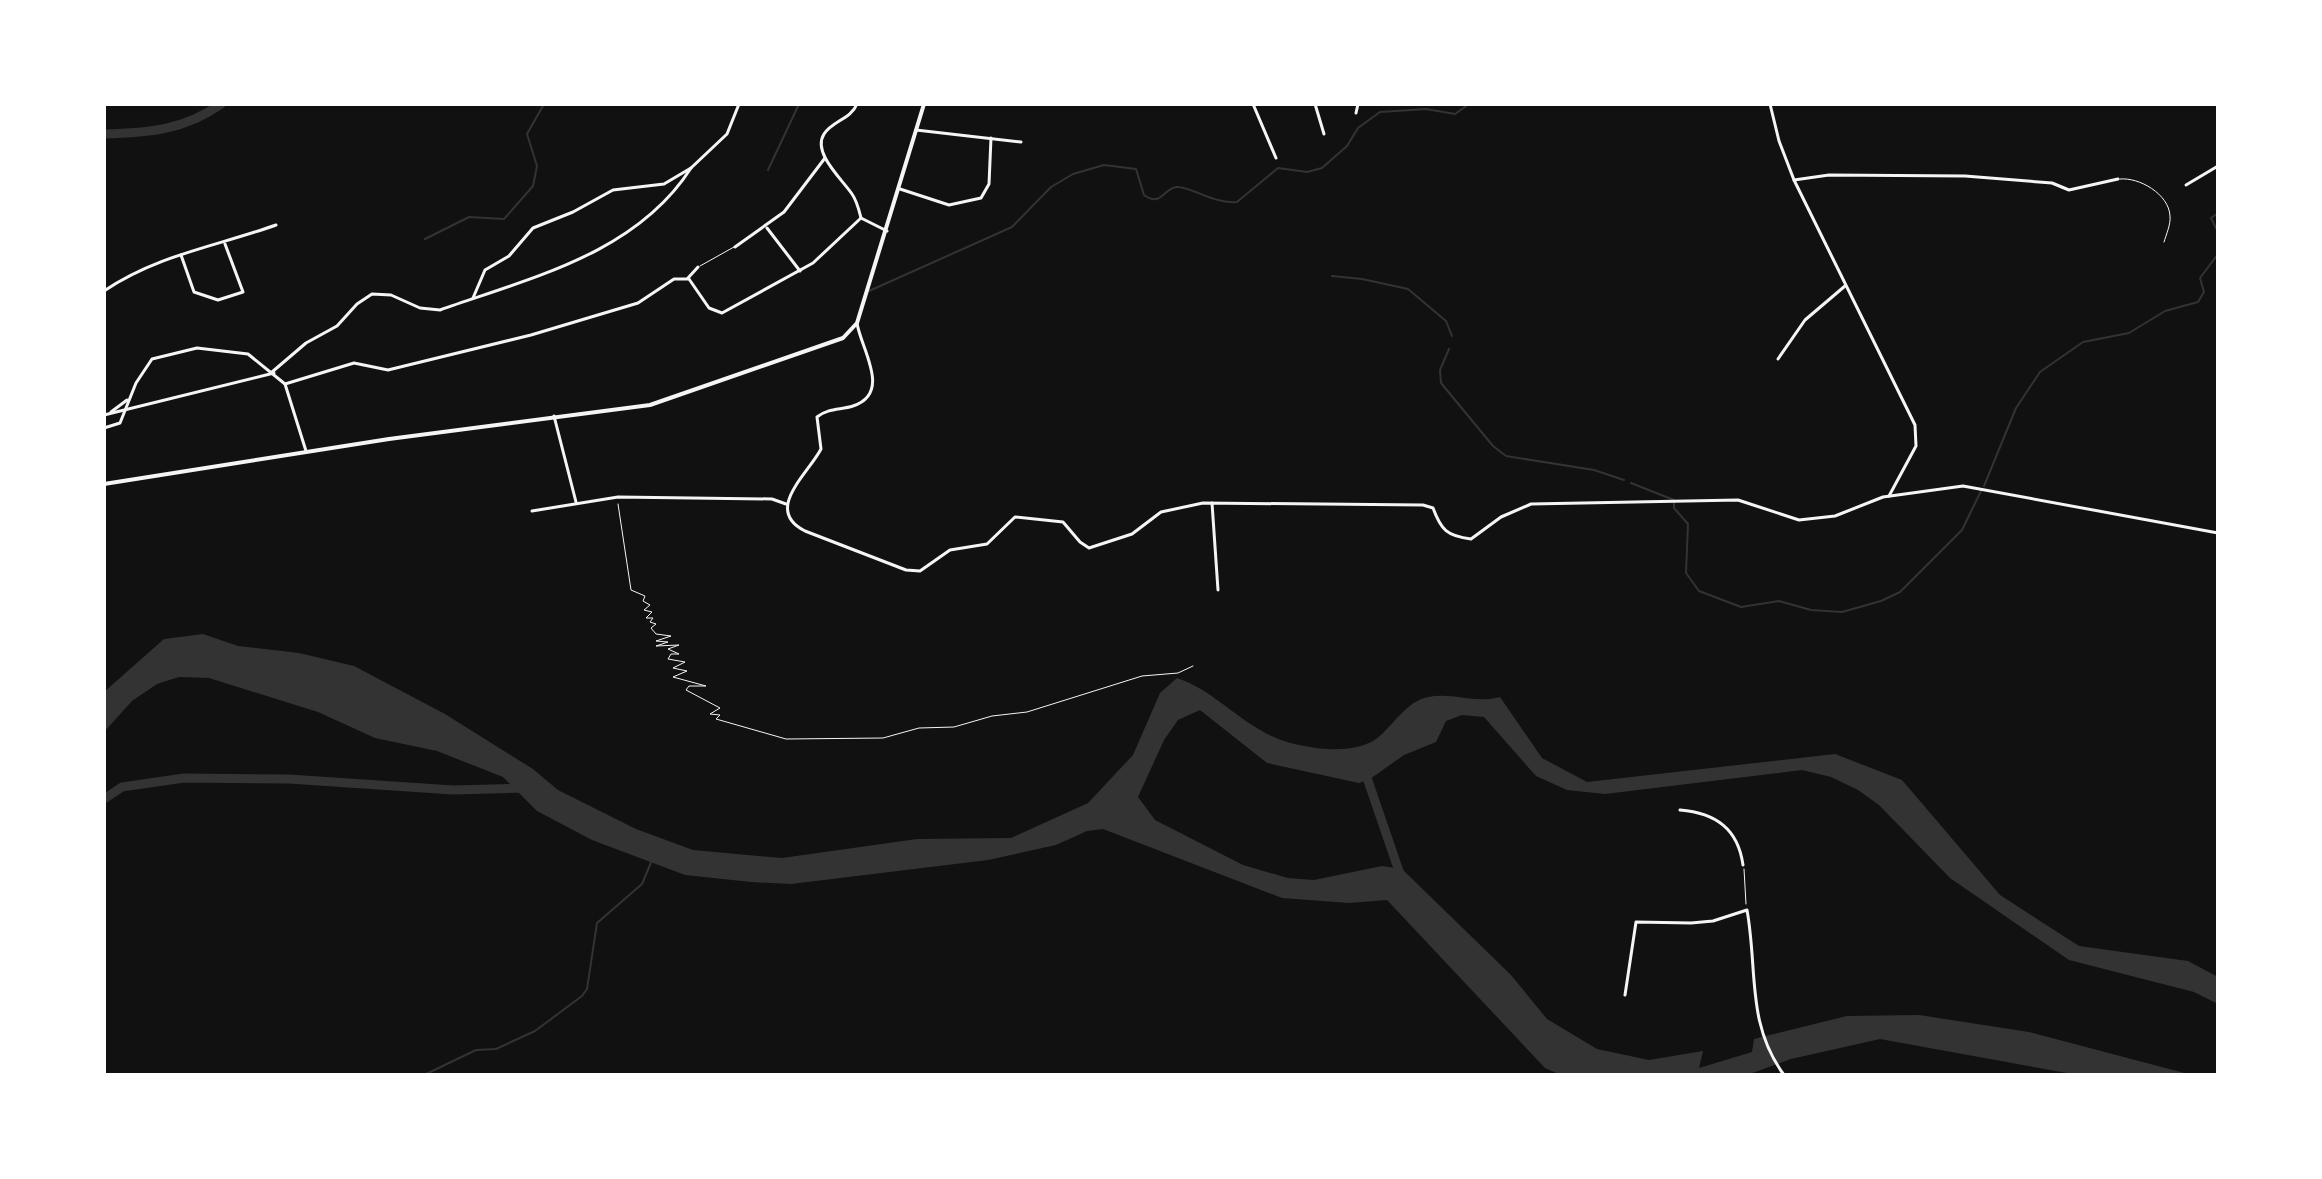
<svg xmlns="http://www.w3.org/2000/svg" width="2322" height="1179" font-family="Poppins,sans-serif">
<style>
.water{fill:#333}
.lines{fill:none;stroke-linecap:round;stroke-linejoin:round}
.stream{stroke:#333;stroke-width:2}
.river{stroke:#333;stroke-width:9}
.path{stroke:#f5f5f5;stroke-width:1}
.service{stroke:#f5f5f5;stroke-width:1}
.minor{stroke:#f5f5f5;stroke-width:3}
.tertiary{stroke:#f5f5f5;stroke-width:4}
</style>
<rect width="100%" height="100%" fill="#111"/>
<path class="water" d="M203 634 238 646 299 653 354 666 445 714 533 769 558 790 636 829 693 850 782 858 917 839 1011 838 1088 803 1133 755 1160 693 1177 678C1216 691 1241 725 1281 740 1308 749 1358 757 1381 735 1395 722 1408 701 1428 697 1452 692 1475 704 1500 697L1542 758 1587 782 1835 754 1902 780 2000 895 2079 946 2188 961 2218 977V1004L2194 992 2069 960 1950 878 1879 805 1858 790 1831 777 1802 770 1605 794 1567 790 1536 776 1484 717 1462 715 1446 721 1436 742 1404 755 1370 779 1359 783 1267 763 1200 710 1178 720 1164 740 1138 797 1155 820 1243 865 1288 878 1314 880 1382 866 1402 869 1511 975 1547 1019 1597 1049 1649 1060 1703 1051 1699 1068 1752 1052 1754 1039 1847 1016 1919 1015 2029 1032 2192 1075H2078L1880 1039 1791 1059 1747 1075H1561L1545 1068 1387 900 1349 903 1282 898 1103 829 1087 831 1056 845 988 860 791 884 751 882 685 875 592 840 537 811 503 777 437 751 375 738 318 712 209 678 179 677 157 684 132 701 104 732V692L164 639Z"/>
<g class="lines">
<g class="stream">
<path d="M768 170 799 104"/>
<path d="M2218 213 2211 218 2218 232"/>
<path d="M425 239 469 217 504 219 533 186 537 166 527 134 544 104"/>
<path d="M1332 276 1362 279 1408 289 1446 321 1452 336"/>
<path d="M869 291 1012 227 1051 187 1073 174 1104 165 1136 169 1144 195C1161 207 1162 190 1176 187 1189 185 1212 204 1237 202L1278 168 1307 172 1322 168 1347 146 1358 128 1380 112 1426 109 1455 114 1469 104"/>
<path d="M1449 349 1440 370 1441 383 1493 446 1506 456 1594 470 1624 480"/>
<path d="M1631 483 1674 500V508L1688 524 1686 573 1699 591 1741 607 1779 601 1811 610 1842 612 1881 601 1900 592 1962 530 1981 491"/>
<path d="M1984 486 2016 408 2040 372 2083 342 2129 333 2165 311 2198 302 2204 292 2200 278 2218 254"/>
<path d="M424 1075 476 1050 496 1049 535 1031 582 996 587 989 597 923 642 884 652 860"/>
</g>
<g class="river">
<path d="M104 134C147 133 185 130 221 104"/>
<path d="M1364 769 1402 880"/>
<path d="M104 799 122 787 184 778 289 779 453 790 524 788"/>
</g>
<g class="path">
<path d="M618 504 631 590 645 596 643 601 650 605 644 610 652 612 646 618H653L650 622 656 624 651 628 656 634 671 636 656 641 668 642 656 646 679 645 668 649 679 654H671L668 659 685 662 673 668 687 671 673 677 706 686H689L686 690 720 708 710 714 720 715 716 719 786 739 883 738 919 728 954 727 992 716 1027 712 1142 676 1178 673 1193 666"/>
<path d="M1744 869 1746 904"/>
</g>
<g class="service">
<path d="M2120 179C2139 177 2169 194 2170 216 2171 224 2166 235 2164 242"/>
<path d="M700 266 734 247"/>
</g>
<g class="minor">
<path d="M857 104C851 119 832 121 824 134 812 153 842 179 852 194 857 201 859 210 861 218"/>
<path d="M1253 104 1276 158"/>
<path d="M1315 104 1324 134"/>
<path d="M1770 104 1779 141 1794 180 1915 425 1916 446 1889 496"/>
<path d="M1356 113 1358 104"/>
<path d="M916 130 1021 142"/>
<path d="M1794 180 1829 175 1965 176 2052 183 2069 190 2118 179"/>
<path d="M2186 185 2218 166"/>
<path d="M900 189 949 205 981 198 989 184 991 138"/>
<path d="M767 228 800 271"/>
<path d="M735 247 784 212 825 158"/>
<path d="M181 255 194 292 218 300 243 292 225 244"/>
<path d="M688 278 698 267"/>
<path d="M104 291C157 255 217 246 276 225"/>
<path d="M473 298 485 270 509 256 533 228 573 212 613 190 664 184 691 168 727 134 739 104"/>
<path d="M857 323C860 347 893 393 853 406 841 410 828 408 817 417L821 449C808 474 763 510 805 531L906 570 920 571 950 550 987 544 1015 517 1063 522 1080 542 1089 548 1132 534 1161 512 1203 503 1423 505 1433 508C1441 530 1447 536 1471 539L1501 517 1531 504 1738 500 1799 520 1835 516 1883 497 1963 486 2218 533"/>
<path d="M1778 359 1805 320 1845 286"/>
<path d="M272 372 306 343 337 326 357 304 372 294 391 295 420 308 440 310C530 278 636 254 691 168"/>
<path d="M285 384 354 363 388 370 531 335 638 303 674 279H689L709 308 722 313 813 263 861 218 887 231"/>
<path d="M111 412 127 400"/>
<path d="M104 415 274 373"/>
<path d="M554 416 576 502"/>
<path d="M104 428 120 423 136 383 152 359 197 348 248 354 285 384 306 451"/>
<path d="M1212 503 1218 590"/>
<path d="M532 511 618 497 772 499 786 504"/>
<path d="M1680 810C1716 813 1738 829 1743 865"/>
<path d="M1625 995 1636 922 1691 923 1713 921 1747 910C1758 971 1746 1023 1784 1075"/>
</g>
<path class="tertiary" d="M104 484 389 439 650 405 843 338 857 323 924 104"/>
</g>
<rect width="2322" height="1179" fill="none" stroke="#ffffff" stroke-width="212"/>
</svg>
